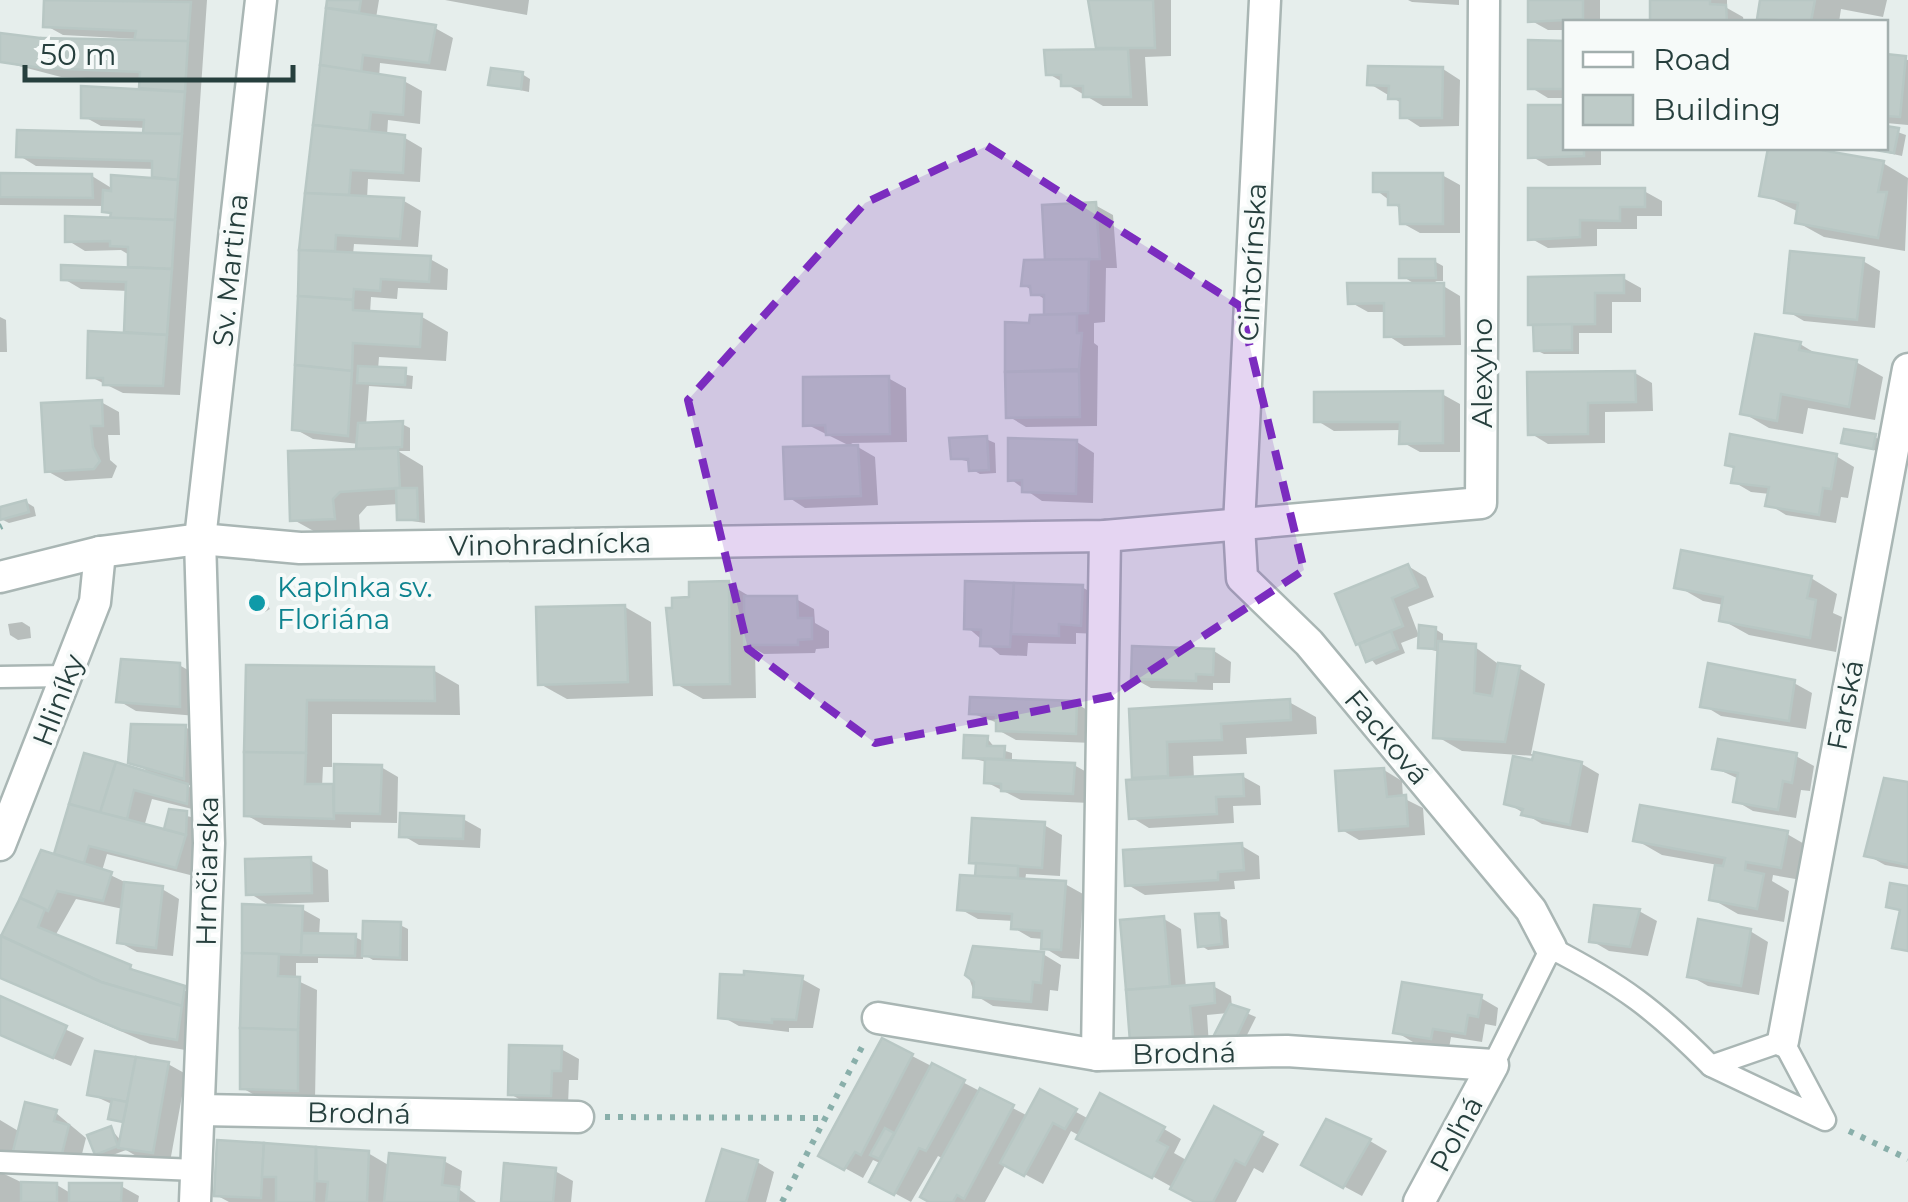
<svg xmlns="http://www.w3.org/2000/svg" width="1908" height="1202" font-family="Montserrat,sans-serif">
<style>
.shadow{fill:#0003;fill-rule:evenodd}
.building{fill:#becbc8;stroke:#b8c7c4;stroke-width:2.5}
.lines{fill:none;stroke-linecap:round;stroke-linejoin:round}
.lane-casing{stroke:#a9b6b4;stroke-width:25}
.street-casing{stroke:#a9b6b4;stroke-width:35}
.path{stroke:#89afaa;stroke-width:6;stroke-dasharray:5 8;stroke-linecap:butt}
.lane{stroke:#fff;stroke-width:20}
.street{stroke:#fff;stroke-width:30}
.marked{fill:#7b2cbf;fill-opacity:0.2;stroke:#7b2cbf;stroke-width:8;stroke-dasharray:20 12;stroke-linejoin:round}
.culture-dot{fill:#0f9aa8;stroke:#f6faf9;stroke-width:4}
.labels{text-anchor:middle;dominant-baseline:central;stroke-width:8;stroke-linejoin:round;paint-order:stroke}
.street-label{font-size:28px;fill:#263f3d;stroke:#f6faf9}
.culture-label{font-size:28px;fill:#0d838f;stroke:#f6faf9;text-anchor:start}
</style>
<rect width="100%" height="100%" fill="#e6eeec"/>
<g class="shadow">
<path d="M46 0H207L180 395 123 393 89 376 126 335 128 291 81 289 64 279 130 270 131 256 121 250 85 251 67 240 113 220 105 206 0 205V176H92L113 189 154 179 155 169 36 166 18 155 146 137V128L101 126 83 116 142 90V80L61 77 0 61 136 45 137 39 63 35 45 25Z"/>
<path d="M330 0H379L376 18 435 28 453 38 446 71 380 63 379 78 404 81 422 91 420 124 388 120 387 135 405 138 422 148 420 182 368 179 367 199 404 201 421 211 418 247 354 244 353 255 430 259 448 269 447 290 398 288 397 299 371 297 370 313 422 317 448 332 446 361 379 357 378 370 413 376 412 389 369 386 366 426 402 424 410 428V451H398L423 466 425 523 399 519V504L367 506 359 515 360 533 319 534 292 519 358 451 359 444 313 439 295 429 300 295Z"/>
<path d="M445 0H529L527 15Z"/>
<path d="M1090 0H1171V56L1145 57 1148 106H1103L1049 74 1098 52V28L1090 17Z"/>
<path d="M1408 0H1459V5L1412 2Z"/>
<path d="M1530 0H1600V22H1566V30H1548L1530 20Z"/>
<path d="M1653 0H1727V8L1743 17 1744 22H1653Z"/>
<path d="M1763 0H1887L1883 17 1841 9 1839 22H1768L1760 18Z"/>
<path d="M1566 43V98H1548L1530 87Z"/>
<path d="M1886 56 1908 60V125L1886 123Z"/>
<path d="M1443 69 1460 80 1459 126 1420 127 1403 116V104L1370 84Z"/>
<path d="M522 74 530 79 529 92 491 84Z"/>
<path d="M1886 128 1906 135 1902 156 1865 148H1886Z"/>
<path d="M1566 148H1601V165L1548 166 1531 156Z"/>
<path d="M1771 148 1883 163 1908 178 1905 251 1824 237 1797 222 1799 212 1762 194Z"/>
<path d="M1442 175 1460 185V233H1420L1402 223V210L1376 190Z"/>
<path d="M1644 191 1662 201V216H1637V229H1597V246L1548 248 1530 238Z"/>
<path d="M1095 205 1113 215 1117 268H1106L1105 322 1094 323V343L1098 346 1097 426 1026 427 1008 416V325H1032L1047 317V301L1024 285Z"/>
<path d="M1434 261 1443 266V281H1435L1460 296 1461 345 1404 346 1387 335 1386 312H1368L1350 302 1418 286 1402 276Z"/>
<path d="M1863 261 1880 271 1875 328 1804 321 1787 311Z"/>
<path d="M1623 278 1641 288V302H1612V333H1579V354H1544L1536 350 1535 326 1531 324Z"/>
<path d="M0 317 6 320 7 352H0Z"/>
<path d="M1800 344 1820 356 1856 362 1883 377 1875 420 1808 408 1803 434 1769 428 1743 413Z"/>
<path d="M1635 373 1652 383 1653 411 1605 412V443L1548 444 1530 433Z"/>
<path d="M888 378 906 388 907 442 851 443 875 457 878 505 805 508 788 497 852 447 806 424Z"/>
<path d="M1442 394 1460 404V452H1420L1402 442V430L1334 431 1316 420Z"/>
<path d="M101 402 119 412 120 435H108L110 460 117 466 112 478 65 481 47 471Z"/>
<path d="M1875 437 1883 442 1881 452 1844 442Z"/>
<path d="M986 439 995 443 996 473 980 474 971 469V462L953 458Z"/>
<path d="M1077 442 1094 453 1093 503 1042 501 1010 479Z"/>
<path d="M1836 456 1854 467 1848 498 1841 497 1836 523 1786 515 1768 504 1770 494 1751 492 1734 482 1736 468 1728 464Z"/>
<path d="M26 502 34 507 36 516 9 523 1 519 0 509Z"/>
<path d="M1408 566 1426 577 1434 597 1408 607 1419 636 1401 643 1405 653 1376 665 1358 643Z"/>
<path d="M1811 578 1837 594 1833 613 1842 617 1836 652 1749 635 1722 620 1724 605 1703 601 1677 586Z"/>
<path d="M967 583 1082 587 1100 598 1098 634 1076 633V644L1028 643 1027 656 1000 655 967 627Z"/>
<path d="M729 584 754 599H796L814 609 815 623 829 631V648L816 649 815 653 764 654 755 649 756 698 703 699 676 684 692 600Z"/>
<path d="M258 598 266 603 270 609 265 612 257 608 253 601Z"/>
<path d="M625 607 651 622 653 696 567 699 540 684Z"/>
<path d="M22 622 30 627 31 638 18 640 10 635 8 624Z"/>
<path d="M1435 629 1443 634V644L1475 647 1501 666 1519 668 1545 684 1531 754 1582 764 1599 774 1588 833 1542 824 1507 803 1535 756 1462 751 1436 736 1440 652 1420 647Z"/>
<path d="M1214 651 1231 662 1230 683H1213V690L1151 688 1133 678Z"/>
<path d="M179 665 197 675V716L136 711 119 701Z"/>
<path d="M249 668 433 670 459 685 460 715 332 714V767H381L398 777 397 823 351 822V828L264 825 246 815ZM323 767H336V787H322Z"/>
<path d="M1794 683 1812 693 1806 729 1721 716 1703 705Z"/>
<path d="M1289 702 1316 717 1317 734 1246 738 1247 754 1193 756 1194 779 1242 776 1260 786 1261 805 1233 806 1234 823 1149 828 1131 817 1143 781 1135 776 1132 711Z"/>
<path d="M1077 704 1094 714 1093 743 1016 740 998 730V723L971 713Z"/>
<path d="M185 727 203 737 201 787 184 784 205 796 204 812 152 799 144 827 166 832 171 812 195 818 194 842 203 847 194 876 107 854 102 871 131 885 162 889 179 899 173 956 137 952 119 942 123 909 76 899 55 936 202 998 203 1053 150 1044 0 978V945L42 853 55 857 86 756 151 773 131 761Z"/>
<path d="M987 738 995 748 1012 753V763L1074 765 1092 775 1090 803 1021 800 986 782 987 762 966 757Z"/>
<path d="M1796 756 1814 766 1810 791 1801 790 1796 818 1753 811 1736 801 1739 779 1715 768Z"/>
<path d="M1384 770 1402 781 1403 798 1423 808 1425 835 1359 840 1342 830Z"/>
<path d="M1908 784V869L1885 865 1867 855Z"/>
<path d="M463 819 481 829 480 848 419 845 402 835Z"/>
<path d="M1044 825 1062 835 1060 876 1026 874 1025 881 1065 884 1083 894 1079 959 1061 958 1043 947 1044 939 1031 938 1014 928V921L978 919 960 909 977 878 978 865 972 861Z"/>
<path d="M1787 834 1813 849 1807 881 1773 875 1772 881 1789 891 1784 922 1738 914 1712 899 1718 865 1662 855 1636 840Z"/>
<path d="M1242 846 1259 856 1260 879 1234 881 1235 889 1145 895 1128 885Z"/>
<path d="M310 860 328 870 329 902 267 904 249 893Z"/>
<path d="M245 907 302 909 320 919 319 936 355 937 365 942 400 925 408 929V961L373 960 363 954V959L318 958V963H296V980L317 990 315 1100 260 1098 242 1088Z"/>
<path d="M1639 911 1657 921 1648 956 1609 951 1592 941Z"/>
<path d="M1219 915 1227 920 1229 948 1208 950 1200 945Z"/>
<path d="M1164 919 1181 929 1186 988 1213 986 1231 996 1232 1007 1256 1017 1243 1043 1221 1046 1228 1013 1207 1015 1209 1046 1132 1041 1123 922Z"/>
<path d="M1750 931 1768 942 1759 995 1708 986 1690 976Z"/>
<path d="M1043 954 1061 965 1058 991 1050 990 1048 1011 993 1006 975 995 968 975Z"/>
<path d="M802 979 820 989 813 1028H789V1032L739 1026 721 1016Z"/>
<path d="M1481 998 1498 1008 1496 1026 1485 1024 1482 1042 1451 1037 1449 1048 1413 1042 1396 1032Z"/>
<path d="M0 999 84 1038 71 1066 0 1035Z"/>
<path d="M883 1041 1028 1116 1041 1093 1089 1119 1164 1129 1181 1139 1174 1153 1188 1161 1215 1109 1279 1144 1263 1173 1254 1168 1236 1202H1199L1071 1131 1043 1184 1006 1164 985 1202H934L944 1159 938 1156 911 1202 872 1181 882 1164 873 1160 863 1178 821 1155Z"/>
<path d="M561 1049 579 1059 578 1080H569L568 1105 528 1104 510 1094Z"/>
<path d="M97 1054 168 1064 186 1074 170 1162 138 1157 126 1150 105 1158 97 1153 111 1129 122 1142 136 1122 116 1118 114 1105 90 1094Z"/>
<path d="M56 1113 86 1138 78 1170 0 1158V1120L20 1132Z"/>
<path d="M1370 1141 1387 1151 1362 1196 1304 1165Z"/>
<path d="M219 1143 368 1153 390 1166 444 1161 462 1171 460 1190 476 1202H229L216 1195Z"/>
<path d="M757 1162 774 1172 766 1202H708Z"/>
<path d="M555 1171 573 1181 571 1202H503Z"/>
<path d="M0 1172 23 1183 57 1185 72 1194 121 1186 139 1196 138 1202H0Z"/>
</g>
<g class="building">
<path d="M44 0 191 2 188 41 134 42 136 31 43 27Z"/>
<path d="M327 0H361L359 12 326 8Z"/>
<path d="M1088 0H1153L1155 48H1096Z"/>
<path d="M1528 0H1583V19L1528 22Z"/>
<path d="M1650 0H1710V4L1726 5 1727 22H1650Z"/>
<path d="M1760 0H1815L1811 22 1757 19Z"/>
<path d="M326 8 436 25 429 63 363 55 361 73 320 65Z"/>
<path d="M0 33 41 38V68L0 62Z"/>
<path d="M41 38 188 41 185 92 139 88 140 72 41 68Z"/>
<path d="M1528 40 1566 41V89H1528Z"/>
<path d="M1128 49 1131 97H1083V86H1061V75H1046L1044 50Z"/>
<path d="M1886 54 1906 56 1900 117 1886 116Z"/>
<path d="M320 65 405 78 403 115 371 112 369 131 313 125Z"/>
<path d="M1368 66 1443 67 1442 118H1400V99H1388L1389 86 1367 85Z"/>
<path d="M491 68 523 72 521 89 488 85Z"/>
<path d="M81 86 185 92 182 134H143L144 120 81 118Z"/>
<path d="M1528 105H1566V148H1584V156L1528 158Z"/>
<path d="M313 125 405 135 403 173 351 170 349 195 305 193Z"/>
<path d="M1886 126 1899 128 1894 153 1863 148H1886Z"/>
<path d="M17 130 182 134 178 180 152 177V161L16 157Z"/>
<path d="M1768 148H1810L1884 161 1878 192H1887L1878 238 1795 223 1798 203 1759 196Z"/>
<path d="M0 173 92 174 93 198 0 197Z"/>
<path d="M1373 173H1443V224H1400L1399 205H1388V192H1373Z"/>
<path d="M111 175 178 180 175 220 110 218 111 213 102 212 103 190 111 191Z"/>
<path d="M1528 188H1645V207H1620V221L1580 220V237L1528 240Z"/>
<path d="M305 193 404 198 400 239 336 235 335 251 299 250Z"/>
<path d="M1096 202 1100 259 1045 260 1042 205Z"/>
<path d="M65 216 175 220 172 269 128 267V247L110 246V241L65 242Z"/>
<path d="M299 250 431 256 429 282 381 279 380 291 354 289 353 300 298 296Z"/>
<path d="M1790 251 1864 258 1857 320 1784 313Z"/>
<path d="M1089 259 1088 313 1044 315V295H1031L1030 286H1021L1024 260Z"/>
<path d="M1399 259H1435L1436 278H1399Z"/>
<path d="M61 265 172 269 167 335 124 332 126 282 61 280Z"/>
<path d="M1624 275V293H1595V324L1528 325V277Z"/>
<path d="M1347 283H1444V336L1384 337V303L1348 304Z"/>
<path d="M298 296 353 300V310L422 314 420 347 353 343 352 371 295 365Z"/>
<path d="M1077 314V333H1082L1079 369 1005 372V322L1029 323 1030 315Z"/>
<path d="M1572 324V350L1534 351 1533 325Z"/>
<path d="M88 331 167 335 163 386 103 385V378H87Z"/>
<path d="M1755 334 1801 342 1799 350 1857 360 1849 407 1781 394 1777 421 1740 414Z"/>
<path d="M295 365 352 371 348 436 292 430Z"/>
<path d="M358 366 406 368 405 385 357 383Z"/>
<path d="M1079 371 1080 417 1006 418 1005 372Z"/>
<path d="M1635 371 1636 402 1588 403V434L1528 435 1527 372Z"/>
<path d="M889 376 890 434 826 435 825 425 803 426V377Z"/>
<path d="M1443 391V443L1399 444 1400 422H1314V392Z"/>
<path d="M102 400 103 426H91L93 447 100 461 94 469 45 472 41 403Z"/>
<path d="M403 421 402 447 356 449 358 423Z"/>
<path d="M1844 429 1876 434 1873 449 1841 443Z"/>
<path d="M1730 434 1837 454 1831 489 1823 488 1819 515 1765 506 1769 487 1731 483 1734 467 1725 465Z"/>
<path d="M987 436 989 470 969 471 968 459H951L949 438Z"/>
<path d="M1008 438 1077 440 1076 494 1022 492V480L1008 481Z"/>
<path d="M858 445 861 496 785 499 783 447Z"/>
<path d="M398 448 400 488 340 492 333 499 335 519 290 521 288 451Z"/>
<path d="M396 488H417L418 520H397Z"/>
<path d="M26 500 29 512 0 520V507Z"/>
<path d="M1681 550 1812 576 1807 598 1816 600 1810 638 1719 621 1723 597 1674 588Z"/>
<path d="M1408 564 1418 587 1392 598 1403 626 1356 645 1335 594Z"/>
<path d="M729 581 730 684 674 685 666 608H672V598L689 597V582Z"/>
<path d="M965 581 1014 583 1010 647 980 646 981 630 964 629Z"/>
<path d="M1014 583 1083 585 1081 626 1059 624V636L1011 634Z"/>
<path d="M744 596H797L798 618H812V639L798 640V645H744Z"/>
<path d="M625 605 628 682 538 685 536 607Z"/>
<path d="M1419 625 1436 627 1435 649 1418 648Z"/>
<path d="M1391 631 1398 649 1366 662 1359 644Z"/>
<path d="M1438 641 1476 644 1474 693 1492 696 1498 663 1520 666 1505 742 1433 738Z"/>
<path d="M1132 646 1214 649 1213 675 1196 674V681L1131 679Z"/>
<path d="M121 659 180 663V707L116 702Z"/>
<path d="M1708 663 1795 680 1789 721 1700 707Z"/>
<path d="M246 665 434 667 435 701 307 700 306 753 244 752Z"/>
<path d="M970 697 1077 701 1076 734 996 731V715L969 714Z"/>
<path d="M1290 699 1291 720 1221 724 1222 740 1167 742 1168 776 1132 778 1129 709Z"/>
<path d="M131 724 186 725 184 779 128 763Z"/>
<path d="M964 735 988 736 987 746H1005L1004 759 963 758Z"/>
<path d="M1718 739 1797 753 1792 783 1783 781 1778 810 1733 802 1738 773 1712 769Z"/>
<path d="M244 752 306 753 305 784H333L334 819 244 816Z"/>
<path d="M1534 752 1582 762 1570 825 1521 815 1523 809 1504 804 1513 756 1532 760Z"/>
<path d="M84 753 116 762 100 813 69 804Z"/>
<path d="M985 759 1075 763 1073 794 1001 791V784L984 783Z"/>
<path d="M116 762 188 784 187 804 134 790 127 819 100 813Z"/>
<path d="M334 764 382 765 380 814 334 813Z"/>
<path d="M1384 768 1387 797 1406 795 1408 826 1339 831 1335 771Z"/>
<path d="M1243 774 1244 796 1216 797 1217 814 1129 819 1126 780Z"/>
<path d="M1884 778 1908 782V865L1864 856Z"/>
<path d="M69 804 186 835 176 868 89 846 84 863 54 854Z"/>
<path d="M1640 805 1788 831 1781 868 1746 862 1745 870 1764 874 1757 909 1709 900 1715 865 1723 866 1725 858 1633 841Z"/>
<path d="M169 809 187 811 186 835 164 829Z"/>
<path d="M400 813 464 816 463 839 399 837Z"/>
<path d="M972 818 1045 822 1042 868 969 863Z"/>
<path d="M1242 843 1244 870 1218 872V880L1125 886 1123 850Z"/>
<path d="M41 850 112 872 103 901 57 891 48 911 20 898Z"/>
<path d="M311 857 312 893 246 895 245 859Z"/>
<path d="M976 863 1018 866V878L975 876Z"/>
<path d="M960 875 1066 881 1061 950 1041 949 1042 931 1011 929 1012 914 957 910Z"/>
<path d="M124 882 163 886 156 948 117 943Z"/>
<path d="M1890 883 1908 886V951L1892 948 1900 910 1886 907Z"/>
<path d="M20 898 45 909 38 927 131 965 130 969 185 986 182 1006 101 982 1 936Z"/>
<path d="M242 904 303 906 301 955 242 953Z"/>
<path d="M1594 905 1640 909 1630 947 1589 942Z"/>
<path d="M1219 913 1222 944 1198 947 1195 914Z"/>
<path d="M1164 916 1170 986 1126 990 1120 920Z"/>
<path d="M1698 919 1751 929 1741 986 1687 977Z"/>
<path d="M363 921 401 922 400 958 362 956Z"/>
<path d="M302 933 356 934 355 956 301 955Z"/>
<path d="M1 936 101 982 182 1006 177 1040 121 1030 0 978Z"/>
<path d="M973 946 1044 952 1041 983 1033 982 1031 1002 973 997 974 982 965 975Z"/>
<path d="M242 953 279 954 278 976 300 977 298 1030 240 1028Z"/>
<path d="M744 971 803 976 796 1020 772 1019V1023L718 1018 720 974 744 975Z"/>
<path d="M1402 982 1482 995 1478 1017 1468 1015 1465 1034 1433 1029 1431 1039 1393 1033Z"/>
<path d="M1214 983 1215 1003 1190 1006 1193 1037 1130 1042 1126 990Z"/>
<path d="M0 996 67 1026 53 1058 0 1035Z"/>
<path d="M1230 1004 1249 1010 1235 1040 1210 1043Z"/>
<path d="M240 1028 298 1030V1091L240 1089Z"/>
<path d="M882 1038 913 1054 861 1155 855 1152 844 1170 818 1156Z"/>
<path d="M509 1045 562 1046 561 1071H552L551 1096 508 1095Z"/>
<path d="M95 1051 136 1057 127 1102 87 1095Z"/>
<path d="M136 1057 169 1062 153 1153 118 1148Z"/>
<path d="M932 1063 965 1080 926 1151 919 1148 894 1195 869 1182Z"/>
<path d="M980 1088 1014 1105 964 1199 957 1195 953 1202H929L920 1197Z"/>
<path d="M1040 1089 1077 1109 1065 1129 1053 1123 1024 1176 1000 1163Z"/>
<path d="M1100 1093 1165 1127 1157 1141 1168 1147 1152 1178 1076 1139Z"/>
<path d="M112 1099 127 1102 123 1122 108 1119Z"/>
<path d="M25 1102 57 1110 54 1121 69 1125 60 1162 12 1155Z"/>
<path d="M1214 1106 1263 1132 1245 1165 1235 1160 1213 1202H1195L1170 1189Z"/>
<path d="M1326 1119 1371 1139 1343 1188 1301 1165Z"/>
<path d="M111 1126 118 1146 95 1155 87 1135Z"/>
<path d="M885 1128 894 1133 879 1159 870 1155Z"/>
<path d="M217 1140 264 1143 261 1198 214 1196Z"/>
<path d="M264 1143 316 1147 314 1202H276V1177H262Z"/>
<path d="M316 1147 369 1151 367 1202H326L328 1182 317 1181Z"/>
<path d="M722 1149 758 1160 746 1202H706Z"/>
<path d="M389 1153 445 1158 442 1185 459 1187 458 1202H384Z"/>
<path d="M504 1163 556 1168 553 1202H501Z"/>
<path d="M21 1182 57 1183V1202H21Z"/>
<path d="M69 1183H122L121 1202H69Z"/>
</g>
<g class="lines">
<g class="lane-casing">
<g id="lane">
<path d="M0 677 67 676"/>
<path d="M1783 1041 1825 1120 1711 1066Z"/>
<path d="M1493 1065 1551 948C1621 984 1656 1010 1711 1066"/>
<path d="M0 1162 196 1170"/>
</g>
</g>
<g class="street-casing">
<g id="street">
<path d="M1265 0 1239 525 1242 578 1309 643 1531 910 1551 948"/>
<path d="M0 577 100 552 200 539 300 548 1105 536 1481 503 1484 0"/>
<path d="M0 845 95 602 100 552"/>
<path d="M878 1018 1097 1055 1287 1051 1493 1065 1419 1202"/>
<path d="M1783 1041 1908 369"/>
<path d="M1097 1055 1105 536"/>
<path d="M199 1110 578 1117"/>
<path d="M195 1202 209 843 200 539 261 0"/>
</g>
</g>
<g class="path">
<path d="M0 527 2 526"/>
<path d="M605 1117 824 1118"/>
<path d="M1849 1131 1908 1159"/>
<path d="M782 1202 863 1045"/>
</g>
<use href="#lane" class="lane"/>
<use href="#street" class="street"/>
</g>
<path class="marked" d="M987 146 1240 306 1304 570 1112 696 875 743 748 649 688 400 865 203Z"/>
<circle class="culture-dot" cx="257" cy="603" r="10"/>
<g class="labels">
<g class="street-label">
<text transform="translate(1252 262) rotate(-87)">Cintorínska</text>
<text transform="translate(230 270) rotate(-84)">Sv. Martina</text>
<text transform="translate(1482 373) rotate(-90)">Alexyho</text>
<text transform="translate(550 544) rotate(-1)">Vinohradnícka</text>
<text transform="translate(58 700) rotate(-69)">Hliníky</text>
<text transform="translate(1845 705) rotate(-79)">Farská</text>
<text transform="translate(1387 737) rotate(50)">Facková</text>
<text transform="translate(207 871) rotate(-89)">Hrnčiarska</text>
<text transform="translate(1184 1053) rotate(-1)">Brodná</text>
<text transform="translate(359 1113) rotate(1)">Brodná</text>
<text transform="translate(1456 1134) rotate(-62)">Poľná</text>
</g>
<g class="culture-label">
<text x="277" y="587">Kaplnka sv.<tspan x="277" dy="32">Floriána</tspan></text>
</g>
</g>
<rect x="1563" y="20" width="325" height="130" fill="#f6faf9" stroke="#a3afae" stroke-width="2.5"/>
<rect x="1583" y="52" width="50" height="15" fill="#ffffff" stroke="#a3afae" stroke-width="2.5"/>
<text x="1653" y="70" font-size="30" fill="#263f3d">Road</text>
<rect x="1583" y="95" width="50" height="30" fill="#becbc8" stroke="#a3afae" stroke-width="2.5"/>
<text x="1653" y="120" font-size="30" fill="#263f3d">Building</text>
<path d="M25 65v15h268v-15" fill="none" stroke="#263f3d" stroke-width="5"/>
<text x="40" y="65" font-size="30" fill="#263f3d" stroke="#f6faf9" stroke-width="8" paint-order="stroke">50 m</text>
</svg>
